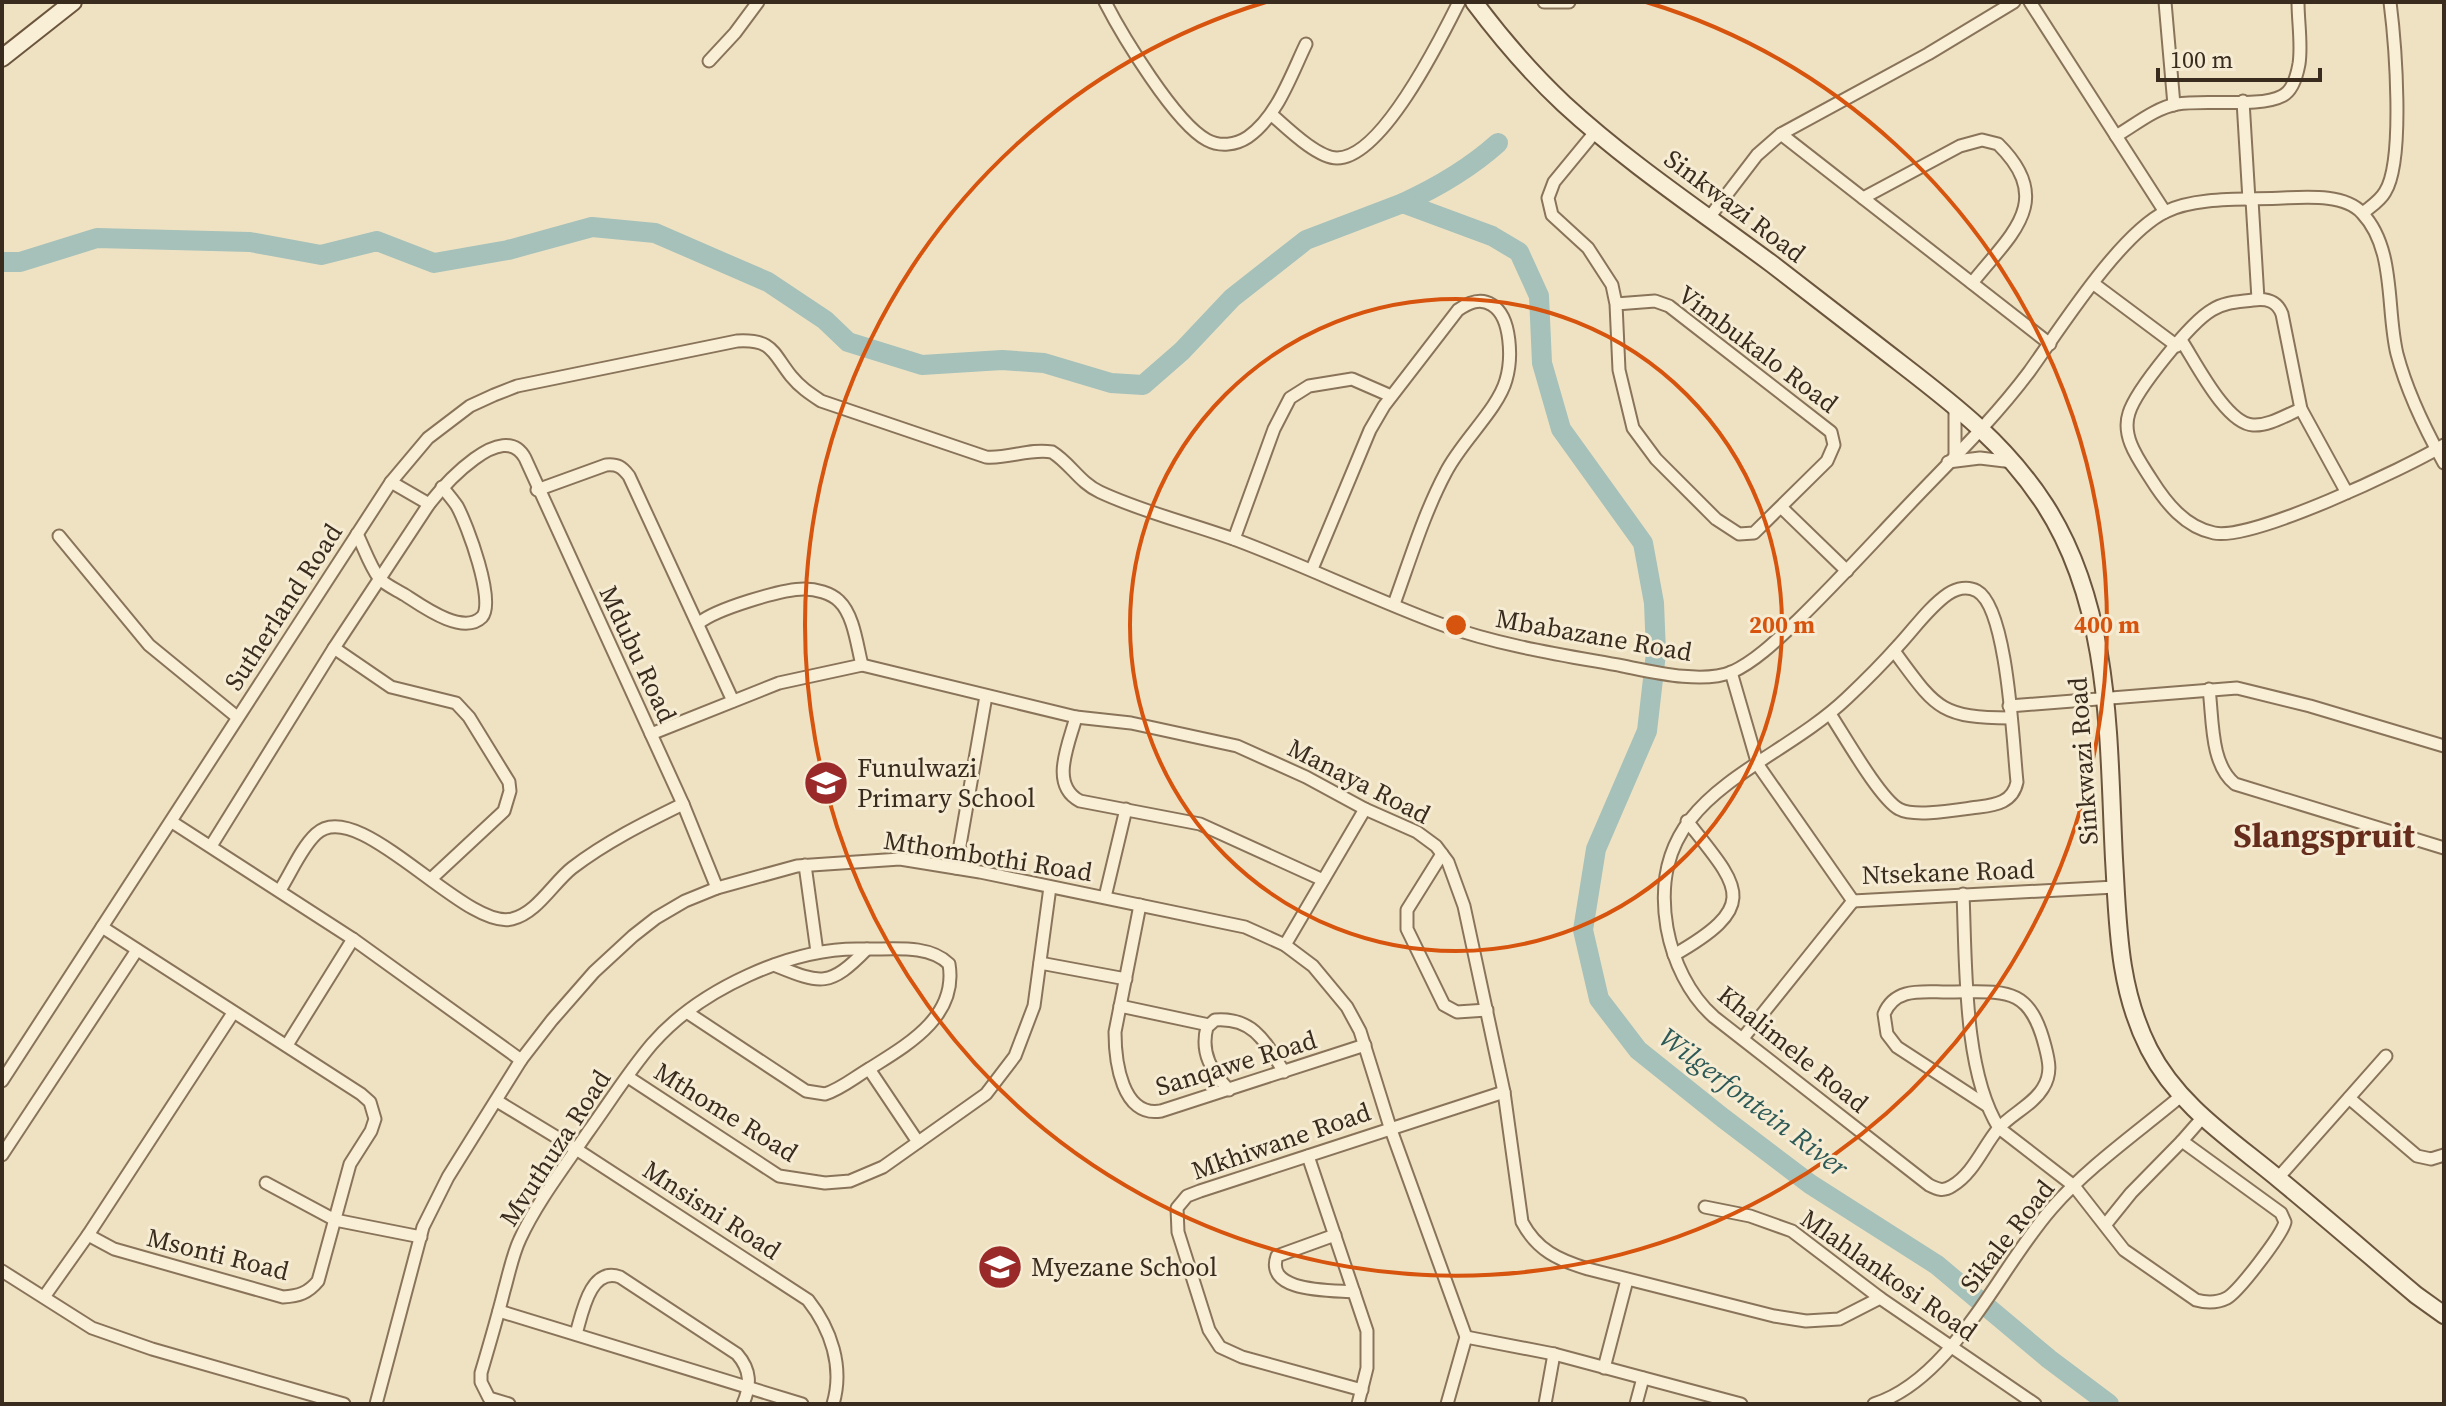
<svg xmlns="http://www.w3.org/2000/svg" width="2446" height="1406" font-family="'Source Serif 4',serif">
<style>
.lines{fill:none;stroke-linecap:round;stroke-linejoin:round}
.river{stroke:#a5c1ba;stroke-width:20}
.street-casing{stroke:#89745a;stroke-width:15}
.secondary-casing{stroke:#6b553d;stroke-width:20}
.street{stroke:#f9efd7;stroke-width:11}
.secondary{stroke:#f9efd7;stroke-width:16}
.ring{fill:none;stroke:#d6540e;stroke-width:4}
.labels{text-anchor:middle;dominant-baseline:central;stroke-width:6;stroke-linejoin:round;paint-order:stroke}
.street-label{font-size:26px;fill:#392b1e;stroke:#f6ecd3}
.poi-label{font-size:26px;fill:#392b1e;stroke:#f6ecd3;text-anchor:start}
.water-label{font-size:28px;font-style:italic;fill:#2d5957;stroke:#f6ecd3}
.district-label{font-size:34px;font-weight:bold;fill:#662d1d;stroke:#f6ecd3}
.centre{fill:#d6540e;stroke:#f6ecd3;stroke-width:4}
.ring-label{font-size:24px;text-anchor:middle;font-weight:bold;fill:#d6540e;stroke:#f6ecd3;stroke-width:6;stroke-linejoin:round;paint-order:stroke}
</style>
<rect width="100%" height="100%" fill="#efe2c3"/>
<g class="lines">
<g class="river">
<path d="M1403 203C1438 187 1469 169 1498 143"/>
<path d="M2 262H20L97 238 250 242 321 255 377 241 434 263 508 250 592 227 655 233 768 282 825 320 848 342 922 365 1002 360 1044 363 1111 383 1143 385 1182 351 1232 298 1306 240 1403 203 1492 236 1519 252 1539 296 1542 363 1561 429 1643 543 1654 603 1656 653 1647 731 1596 849 1583 930 1599 999 1638 1050 1723 1118 1810 1184 1937 1265 2049 1359 2109 1404"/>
</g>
<g class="street-casing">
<g id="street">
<path d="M1105 2C1122 35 1175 123 1207 140 1220 147 1236 145 1248 137 1277 117 1291 75 1306 44"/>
<path d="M1544 2H1569"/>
<path d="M2030 2 2165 212"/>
<path d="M2165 2 2174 105"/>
<path d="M709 61 735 33 758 2"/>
<path d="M2243 101 2249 200"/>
<path d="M1271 114C1286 127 1317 158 1337 158 1382 158 1441 38 1459 2"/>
<path d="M1596 131 1554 182 1548 198 1552 215 1588 248 1612 285 1616 304 1619 370 1633 428 1656 459 1716 519 1739 534 1754 533 1827 461 1834 445 1831 432 1669 306 1655 301 1616 304"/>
<path d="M1781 134 2050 344"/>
<path d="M2116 136C2135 125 2155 108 2177 104 2205 99 2260 108 2282 96 2293 91 2297 75 2299 64 2302 45 2298 22 2298 2"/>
<path d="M1863 198 1960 146 1982 140 1998 144C2056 201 2011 234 1972 283"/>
<path d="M2252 200 2258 299"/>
<path d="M2363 213C2370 207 2380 201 2385 192 2405 161 2395 41 2390 2"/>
<path d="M1708 219 1757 155 1781 134 1928 54 2014 2"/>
<path d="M2094 284 2177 346"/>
<path d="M2181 340C2195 361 2226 424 2253 425 2269 426 2286 415 2301 409"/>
<path d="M1955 456V406"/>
<path d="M1948 462 1980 458 2013 462"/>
<path d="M391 482 429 504"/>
<path d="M537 490 606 465C618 464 622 467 629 476L733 701"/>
<path d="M2347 493 2301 409 2282 314C2277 301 2267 298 2253 300 2239 302 2224 302 2212 310 2191 322 2136 390 2129 413 2121 437 2139 460 2151 479 2166 503 2185 527 2214 533 2252 541 2406 468 2444 445"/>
<path d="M1782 508 1847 571"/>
<path d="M357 534C364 548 370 566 379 578 385 585 397 590 405 595 422 606 463 636 482 617 496 602 467 524 457 506 453 500 447 493 442 487"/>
<path d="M59 536 149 645 237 717"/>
<path d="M1234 539 1274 429 1290 398 1309 386 1352 379 1391 396"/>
<path d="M1312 569 1370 430 1384 406 1458 310C1468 303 1480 297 1492 305 1512 317 1512 360 1506 380 1498 409 1461 442 1446 472 1424 513 1410 560 1394 604"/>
<path d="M699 623C716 609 782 589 804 589 816 589 831 593 839 601 854 615 857 646 862 665"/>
<path d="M334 648 391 687 456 703 469 717 509 782 510 791 504 811 432 878"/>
<path d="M1894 651C1935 706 1938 718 2010 718"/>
<path d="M1731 672 1758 765 1853 901"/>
<path d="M2209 689C2213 719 2210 764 2235 784L2444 848"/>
<path d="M2009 706 2237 688 2310 706 2444 746"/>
<path d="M1830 714C1844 735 1880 799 1899 809 1915 818 1961 809 1979 807 1996 805 2013 802 2017 782 2013 746 2008 608 1977 591 1968 586 1957 588 1948 594 1929 607 1914 629 1898 646 1882 664 1865 681 1847 698 1769 772 1644 794 1667 928 1673 961 1689 995 1714 1017L1929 1185C1937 1189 1943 1192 1952 1186 1973 1174 1983 1147 1998 1129 2011 1114 2033 1105 2043 1088 2052 1074 2049 1061 2045 1046 2029 984 2004 992 1947 992 1922 992 1895 987 1884 1014L1887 1034 1897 1047 1986 1105"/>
<path d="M1076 717C1069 744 1049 785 1080 801L1200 824 1323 880"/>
<path d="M651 734 779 683 862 665 1076 717 1131 723 1237 746 1306 777 1365 809 1417 832 1436 846 1448 862 1464 906 1504 1092 1522 1222C1537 1250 1558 1260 1588 1269L1774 1316 1806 1321 1839 1319 1880 1298"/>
<path d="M172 822 353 939 521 1060"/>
<path d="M211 846 334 648 429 504C444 485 503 418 525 458L683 804 717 888"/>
<path d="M1442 854 1407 910V929L1444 1005 1457 1012 1487 1010"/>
<path d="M805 865 817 952"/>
<path d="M956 868 986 696"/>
<path d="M280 890C291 873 301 848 316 834 358 794 465 931 512 919 537 913 553 883 572 868 606 842 644 823 683 804"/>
<path d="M1963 894C1966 962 1963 1071 1999 1128L2074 1186 2124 1250 2196 1300C2207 1303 2217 1303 2227 1298 2239 1291 2282 1235 2285 1222L2281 1213 2182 1141 2203 1117"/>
<path d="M1105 897 1126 809"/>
<path d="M1853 901 2115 887"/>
<path d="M1140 905 1115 1032C1115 1061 1122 1118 1161 1111L1365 1045"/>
<path d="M1285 945 1365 809"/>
<path d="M1674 955C1761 905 1740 888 1687 821"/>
<path d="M1040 963 1126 979"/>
<path d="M774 965C821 984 829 988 867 949"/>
<path d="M1120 1006 1209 1025"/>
<path d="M1743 1038 1853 901"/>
<path d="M287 1045 353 939"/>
<path d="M869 1069 918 1142"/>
<path d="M628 1077 779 1176 825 1183 850 1181 883 1167 986 1094 1015 1056 1034 1006 1050 887"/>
<path d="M2 1081 391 482 428 438 470 406 494 395 517 386 737 341C773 339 772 352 791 376 800 387 809 393 821 401L986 457C1008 459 1030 448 1052 452 1070 463 1080 483 1100 492 1145 513 1193 524 1239 541 1308 567 1375 600 1443 625 1501 646 1563 655 1623 666 1653 672 1702 684 1732 672 1756 661 1778 639 1797 621 1832 587 1865 551 1899 515 1943 468 1990 424 2029 372 2060 329 2119 235 2165 212 2196 196 2248 200 2283 198 2307 197 2345 194 2362 213 2396 249 2386 309 2397 354 2407 392 2425 429 2444 463"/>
<path d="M1229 1090C1212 1072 1200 1053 1207 1027L1215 1020C1254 1017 1266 1043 1284 1072"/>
<path d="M2349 1098 2417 1156 2431 1159 2444 1155"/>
<path d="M497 1101 576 1149 808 1300C831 1329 844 1367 833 1404"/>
<path d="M2 1155 137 950"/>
<path d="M1308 1156 1367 1331V1368L1358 1404"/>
<path d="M2278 1178 2386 1056"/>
<path d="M266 1183 335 1220 421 1237"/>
<path d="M1705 1207 1750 1216 1792 1231 1880 1298 2035 1404"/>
<path d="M2106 1224 2131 1193 2182 1141"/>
<path d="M88 1235 114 1249 283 1297C299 1296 308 1293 318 1281L350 1164 371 1131 375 1119 370 1102 361 1094 102 927"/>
<path d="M1335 1235 1277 1256C1264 1293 1332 1290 1354 1292"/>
<path d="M2 1271 92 1328 152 1349 344 1404"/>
<path d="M44 1297 88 1235 233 1013"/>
<path d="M499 1311 802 1404"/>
<path d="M576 1334C582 1314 590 1266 620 1277L737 1354C751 1370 751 1385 743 1404"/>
<path d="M1466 1337 1554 1354 1741 1404"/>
<path d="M1604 1368 1627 1280"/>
<path d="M1362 1390 1242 1357 1220 1347 1209 1330 1178 1232 1177 1208 1187 1196 1200 1191 1504 1092"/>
<path d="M376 1404 423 1227 448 1177 521 1060 552 1020 594 972 633 936 656 918 685 901 717 888 797 866 900 859 980 872 1245 927 1285 945 1313 966 1347 1007 1360 1031 1390 1127 1466 1337 1447 1404"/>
<path d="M509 1404 489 1398 481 1382V1373C489 1346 497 1319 504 1291 509 1274 512 1256 520 1239 537 1202 565 1166 588 1132 609 1103 629 1071 652 1044 699 990 791 947 862 949 889 950 928 943 949 964 958 1017 907 1045 869 1069 855 1077 841 1089 825 1094L806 1091 688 1013"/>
<path d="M1545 1404 1554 1354"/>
<path d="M1636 1404 1643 1378"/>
<path d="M1874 1404C1953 1379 1999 1268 2052 1208 2089 1166 2138 1132 2181 1096"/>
</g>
</g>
<g class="secondary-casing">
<g id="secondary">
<path d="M1474 2C1501 38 1531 73 1564 104 1628 163 1702 212 1772 264 1806 290 1839 316 1873 342 1938 393 1999 434 2045 505 2112 609 2108 740 2114 859 2118 925 2118 988 2149 1049 2178 1106 2232 1140 2280 1180 2326 1218 2371 1257 2416 1295L2444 1315"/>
<path d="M2 58 73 2"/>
</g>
</g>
<use href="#street" class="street"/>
<use href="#secondary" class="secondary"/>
</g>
<g class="ring">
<circle cx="1456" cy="625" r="326"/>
<path d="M1646 2A651 651 0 1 1 1266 2"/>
</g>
<defs>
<g id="school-disc" transform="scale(2.3)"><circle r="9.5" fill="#992a29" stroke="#f6ecd3"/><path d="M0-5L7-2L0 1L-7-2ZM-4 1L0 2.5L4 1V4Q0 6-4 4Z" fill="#fff"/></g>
</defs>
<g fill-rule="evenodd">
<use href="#school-disc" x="826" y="783"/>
<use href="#school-disc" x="1000" y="1267"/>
</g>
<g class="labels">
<g class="street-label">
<text transform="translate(1735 206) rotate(37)">Sinkwazi Road</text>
<text transform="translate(1758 349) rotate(37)">Vimbukalo Road</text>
<text transform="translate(283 607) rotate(-57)">Sutherland Road</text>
<text transform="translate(1594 635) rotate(10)">Mbabazane Road</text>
<text transform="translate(638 654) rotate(65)">Mdubu Road</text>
<text transform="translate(2083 761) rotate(-94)">Sinkwazi Road</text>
<text transform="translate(1359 781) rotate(27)">Manaya Road</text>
<text transform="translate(988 856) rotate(9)">Mthombothi Road</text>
<text transform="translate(1948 872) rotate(-2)">Ntsekane Road</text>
<text transform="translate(1793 1049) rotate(39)">Khalimele Road</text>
<text transform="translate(1236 1063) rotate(-17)">Sanqawe Road</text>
<text transform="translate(726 1112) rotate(32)">Mthome Road</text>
<text transform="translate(1281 1141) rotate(-19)">Mkhiwane Road</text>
<text transform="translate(555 1148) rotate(-57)">Mvuthuza Road</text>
<text transform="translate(712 1210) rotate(33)">Mnsisni Road</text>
<text transform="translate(2007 1236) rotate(-52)">Sikale Road</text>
<text transform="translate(218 1254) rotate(14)">Msonti Road</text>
<text transform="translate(1889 1275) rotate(35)">Mlahlankosi Road</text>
</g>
<g class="poi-label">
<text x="857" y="768">Funulwazi<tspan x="857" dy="30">Primary School</tspan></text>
<text x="1031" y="1267">Myezane School</text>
</g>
<g class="water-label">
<text transform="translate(1754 1102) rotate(37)">Wilgerfontein River</text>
</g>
<g class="district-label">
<text x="2324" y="835">Slangspruit</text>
</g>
</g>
<circle cx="1456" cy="625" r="12" class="centre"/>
<g class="ring-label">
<text x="1782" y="633">200 m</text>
<text x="2107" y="633">400 m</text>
</g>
<rect width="2446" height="1406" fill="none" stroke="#392b1e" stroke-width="8"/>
<path d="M2158 68v12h162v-12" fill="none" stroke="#392b1e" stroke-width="4"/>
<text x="2170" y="68" font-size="24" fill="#392b1e" stroke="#f6ecd3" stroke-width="6" paint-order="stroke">100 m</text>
</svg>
